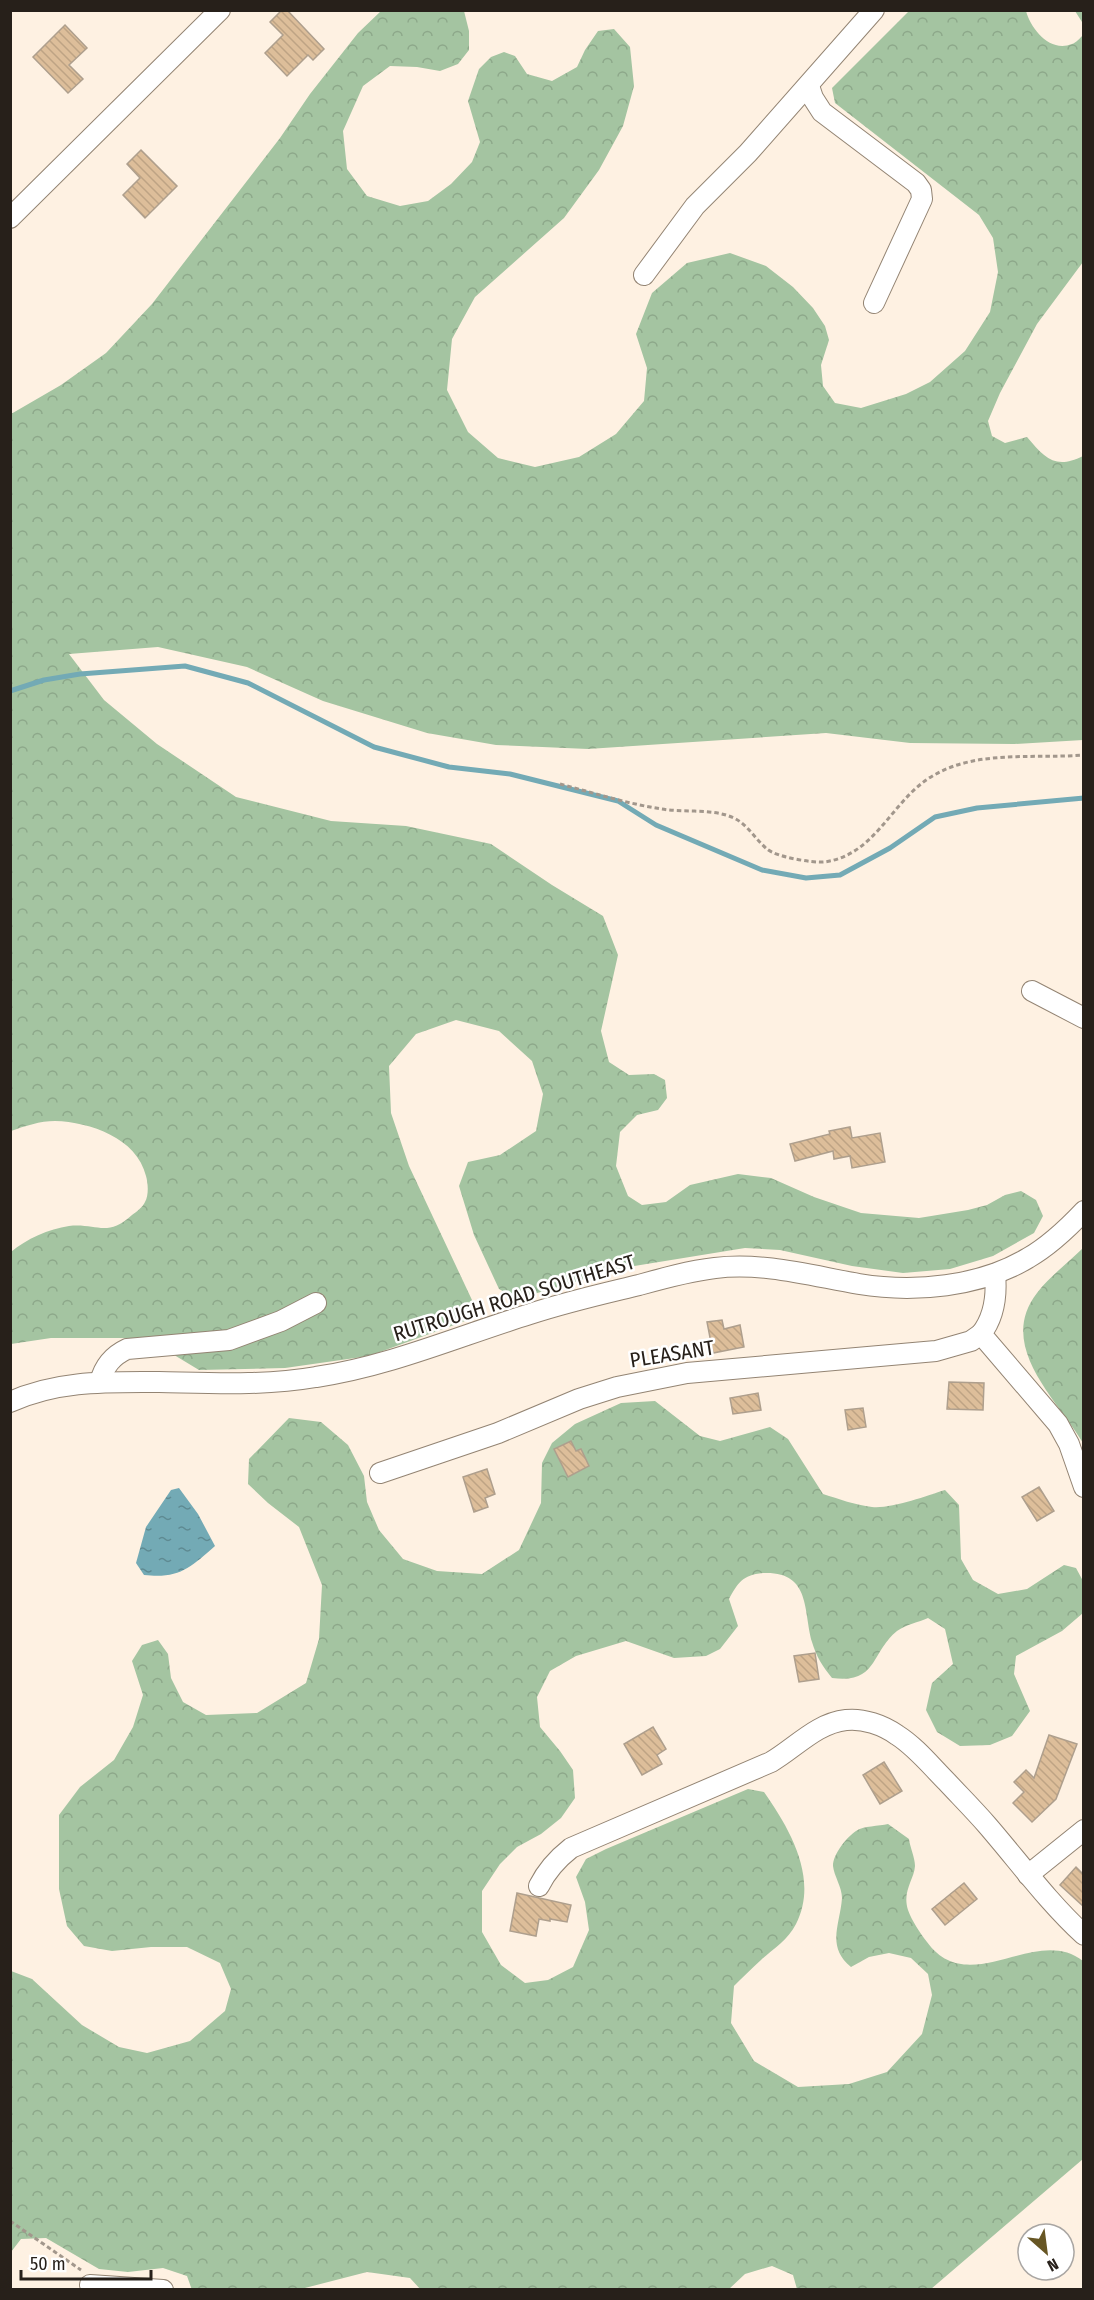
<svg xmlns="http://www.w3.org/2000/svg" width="1094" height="2300" font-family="'Fira Sans Condensed',sans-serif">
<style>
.forest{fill:url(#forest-crowns)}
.water{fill:url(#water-ripples)}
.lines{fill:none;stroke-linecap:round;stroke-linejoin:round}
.stream{stroke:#73aab5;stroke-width:5}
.building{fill:url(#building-back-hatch);stroke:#ae9f8d;stroke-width:1.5}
.minor-casing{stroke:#938473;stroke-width:22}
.path{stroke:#a2978c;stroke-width:3;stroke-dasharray:4.5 3;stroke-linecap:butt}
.minor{stroke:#fff;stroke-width:20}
.labels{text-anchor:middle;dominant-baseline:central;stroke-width:5;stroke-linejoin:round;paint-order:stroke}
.street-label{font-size:21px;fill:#27201a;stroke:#fff}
</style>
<defs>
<pattern id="forest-crowns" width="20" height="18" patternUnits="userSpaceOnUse" patternTransform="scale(1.5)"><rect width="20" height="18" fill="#a4c4a1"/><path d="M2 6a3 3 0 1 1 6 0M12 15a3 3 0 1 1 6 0" fill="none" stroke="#8da88a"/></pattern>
<pattern id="water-ripples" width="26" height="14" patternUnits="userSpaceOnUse" patternTransform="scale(1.5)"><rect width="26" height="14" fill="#73aab5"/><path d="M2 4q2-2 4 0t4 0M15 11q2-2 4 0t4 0" fill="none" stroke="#5e8a92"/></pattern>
<pattern id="building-back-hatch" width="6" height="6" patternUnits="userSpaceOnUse" patternTransform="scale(1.5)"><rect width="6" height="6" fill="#ddbe9a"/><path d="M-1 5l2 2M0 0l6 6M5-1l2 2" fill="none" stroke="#bea384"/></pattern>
</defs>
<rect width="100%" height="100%" fill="#fef1e2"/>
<g class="forest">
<path d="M381 11H464L469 31V50L458 64 440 71 417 67 390 66 363 86 343 131 347 169 367 196 400 206 428 201 451 184 472 162 480 142 468 101 479 69 491 57 504 52 515 56 527 74 552 81 577 67 585 50 598 31 614 29 630 47 634 86 623 126 599 170 564 218 475 297 452 339 447 390 468 432 498 458 535 467 579 457 616 434 644 401 647 368 636 334 652 293 687 263 730 253 766 266 793 287 813 308 825 326 829 340 821 365 823 386 835 403 861 408 906 394 930 382 965 351 990 312 998 272 993 238 979 215 835 103 832 88 909 11H1026C1031 29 1050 53 1072 44 1076 43 1080 38 1083 35L1082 22 1075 11H1083V262L1037 324 1000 393 988 421 992 436 1005 443 1027 437C1045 458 1055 470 1083 456V740L1014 744 910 743 826 733 588 749 496 745 427 733 323 701 247 667 158 647 69 654 104 700 157 744 236 797 331 821 406 826 491 844 552 885 603 916 618 955 601 1031 609 1062 629 1075 654 1074 665 1080 667 1098 658 1110 637 1115 620 1132 616 1166 628 1196 642 1205 666 1202 690 1185 738 1174 771 1178 814 1197 861 1213 919 1218 968 1210 987 1205 1005 1195 1021 1191 1036 1200 1043 1216 1034 1233 993 1256 950 1269 903 1273 852 1266 780 1250 745 1248 622 1268 517 1299 499 1289 474 1235 459 1186 468 1162 500 1155 536 1131 543 1094 532 1061 499 1031 456 1020 416 1034 389 1066 391 1113 409 1166 472 1300 465 1321 369 1356 285 1368 199 1370 146 1338H51L11 1344V1252C26 1239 49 1229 69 1226 97 1223 107 1238 132 1215 136 1212 143 1207 145 1202 149 1195 148 1183 146 1176 137 1138 90 1122 55 1121 40 1121 25 1126 11 1131V414L61 385 106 353 152 304 280 138 310 94 358 33Z"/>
<path d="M1083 1248V1443C1057 1399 996 1346 1037 1293 1050 1276 1068 1263 1083 1248Z"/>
<path d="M655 1401 700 1436 720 1441 770 1427 788 1439 823 1494C839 1499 855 1505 872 1507 891 1509 926 1496 945 1490L959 1505 961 1559 973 1580 998 1594 1027 1589 1064 1565 1076 1568 1083 1581V1613L1062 1631 1016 1656 1014 1674 1030 1711 1012 1736 990 1745 960 1746 937 1732 926 1710 932 1683 953 1664 945 1629 928 1618C919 1622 905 1625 897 1631 870 1653 878 1684 832 1678 823 1667 816 1656 812 1642 803 1610 811 1571 763 1573 742 1575 738 1583 729 1599L738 1626 720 1649 706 1656 674 1658 626 1641 576 1656 550 1671 537 1697 540 1727 560 1751 573 1770 575 1798 561 1818 541 1834 517 1847 500 1864 482 1891V1932L501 1965 525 1983 548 1980 573 1967 589 1930 585 1902 576 1877 586 1859 606 1849 748 1789 764 1792C790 1829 819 1879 796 1924 788 1940 773 1949 761 1960 752 1968 743 1977 734 1986L731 2023 754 2061 798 2087 849 2084 887 2072 922 2034 932 1995 928 1974 911 1958 889 1953 869 1957 851 1967C826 1946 840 1925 842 1898 842 1887 834 1876 833 1866 833 1854 847 1837 856 1831 863 1826 879 1826 888 1824L909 1839C910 1847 915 1858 915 1866 914 1880 902 1891 908 1910 912 1921 920 1933 927 1942 969 2000 1035 1924 1083 1961V2159L931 2289H797L793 2275 772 2266 745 2274 728 2290H421L410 2278 367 2272 301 2289 192 2290 187 2276 163 2268 128 2272 99 2269 46 2238 21 2239 11 2252V1971L32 1979 82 2025 119 2047 147 2053 190 2041 225 2011 231 1989 220 1963 187 1947H151L112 1951 84 1946 67 1926 59 1889V1815L80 1787 114 1760 133 1727 143 1695 132 1661 142 1645 158 1640 168 1654 171 1678 183 1702 206 1715 257 1713 306 1683 319 1639 322 1585 299 1527 268 1503 248 1484 249 1459 289 1418 321 1422 348 1445 364 1476 367 1502 379 1530 403 1559 437 1571 482 1574 519 1550 541 1503 542 1463 552 1443 575 1424 621 1403Z"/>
</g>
<path class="water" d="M179 1488 198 1514 215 1546C190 1568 179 1579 144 1575L136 1563 146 1527 171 1490Z"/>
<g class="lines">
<path class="stream" d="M10 691 44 680 80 674 185 666 248 683 374 747 449 767 510 774 618 801 656 825 762 870 806 878 840 875 890 848 935 817 977 808 1084 798"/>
</g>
<g class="building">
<path d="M282 10H287L324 49 313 60 308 55 287 76 265 53 283 35 270 22Z"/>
<path d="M65 25 87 48 69 65 83 79 68 93 33 57Z"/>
<path d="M141 150 177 186 145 218 123 195 140 178 127 164Z"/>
<path d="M850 1127 852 1138 880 1133 885 1162 852 1168 850 1156 834 1159 833 1151 795 1161 790 1144 830 1134 829 1131Z"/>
<path d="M722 1320 724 1329 740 1325 744 1347 713 1353 707 1322Z"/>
<path d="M949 1382 984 1383 983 1410 947 1409Z"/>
<path d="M758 1393 761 1410 733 1414 730 1398Z"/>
<path d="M863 1408 866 1427 848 1430 845 1410Z"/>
<path d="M571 1441 576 1451 581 1449 589 1466 568 1477 554 1449Z"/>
<path d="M487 1469 495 1494 485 1498 488 1507 474 1512 463 1477Z"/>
<path d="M1039 1487 1054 1511 1037 1521 1022 1497Z"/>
<path d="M815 1653 819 1679 799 1682 794 1656Z"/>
<path d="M653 1727 666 1749 657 1755 662 1764 642 1775 624 1744Z"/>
<path d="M1049 1735 1077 1744 1056 1799 1032 1822 1013 1803 1024 1792 1014 1782 1026 1770 1034 1778Z"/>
<path d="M884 1762 902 1791 880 1804 863 1775Z"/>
<path d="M1076 1867 1083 1874V1906L1060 1885Z"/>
<path d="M964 1883 977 1899 945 1925 932 1909Z"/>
<path d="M517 1893 571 1905 567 1922 550 1919V1921L539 1919 536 1936 510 1931Z"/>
</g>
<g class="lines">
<g class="minor-casing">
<g id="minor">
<path d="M809 86 813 98 822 112 916 183 921 190 922 199 874 303"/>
<path d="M10 218 220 10"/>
<path d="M644 275 695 206 748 153 874 10"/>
<path d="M1032 991 1084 1018"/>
<path d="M995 1274C997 1295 995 1316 981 1334L1058 1424 1069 1444 1084 1487"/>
<path d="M100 1382C104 1366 112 1356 127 1349L229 1340 281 1321 316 1303"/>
<path d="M10 1402C58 1380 108 1382 159 1382 211 1383 264 1386 316 1377 390 1366 459 1336 530 1314 566 1302 602 1294 639 1285 664 1278 689 1271 715 1268 764 1262 812 1276 859 1284 914 1293 980 1287 1028 1258 1049 1246 1067 1229 1084 1211"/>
<path d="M380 1473 498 1433 579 1399 617 1387 687 1373 936 1351 971 1341 981 1334"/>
<path d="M1028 1875 1084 1830"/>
<path d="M539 1886C547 1870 557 1859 571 1848L771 1762C795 1748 817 1723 846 1720 863 1718 883 1725 897 1735 916 1747 931 1766 947 1782 960 1796 974 1810 987 1825 1019 1862 1048 1902 1084 1935"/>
<path d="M90 2285 163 2290"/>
</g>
</g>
<g class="path">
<path d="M560 784C594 793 628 804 662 809 685 813 712 808 734 818 748 825 755 839 767 849 776 857 812 863 824 862 878 855 892 797 936 774 979 750 1036 759 1084 755"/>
<path d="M10 2221 81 2270"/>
</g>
<use href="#minor" class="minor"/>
</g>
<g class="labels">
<g class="street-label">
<text transform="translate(514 1298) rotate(-17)">RUTROUGH ROAD SOUTHEAST</text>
<text transform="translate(672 1354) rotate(-9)">PLEASANT</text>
</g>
</g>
<rect width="1094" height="2300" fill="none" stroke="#27201a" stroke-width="24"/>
<g transform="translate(1046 2252) rotate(152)"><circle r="28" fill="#ffffff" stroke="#a9a6a3" stroke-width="1.5"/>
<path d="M0-4.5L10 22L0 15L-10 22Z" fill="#675624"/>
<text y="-9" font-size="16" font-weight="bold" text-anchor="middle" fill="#27201a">N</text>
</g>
<path d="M21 2270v9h130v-9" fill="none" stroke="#27201a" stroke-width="3"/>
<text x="30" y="2270" font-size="18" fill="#27201a" stroke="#ffffff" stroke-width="4.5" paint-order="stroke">50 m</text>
</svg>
